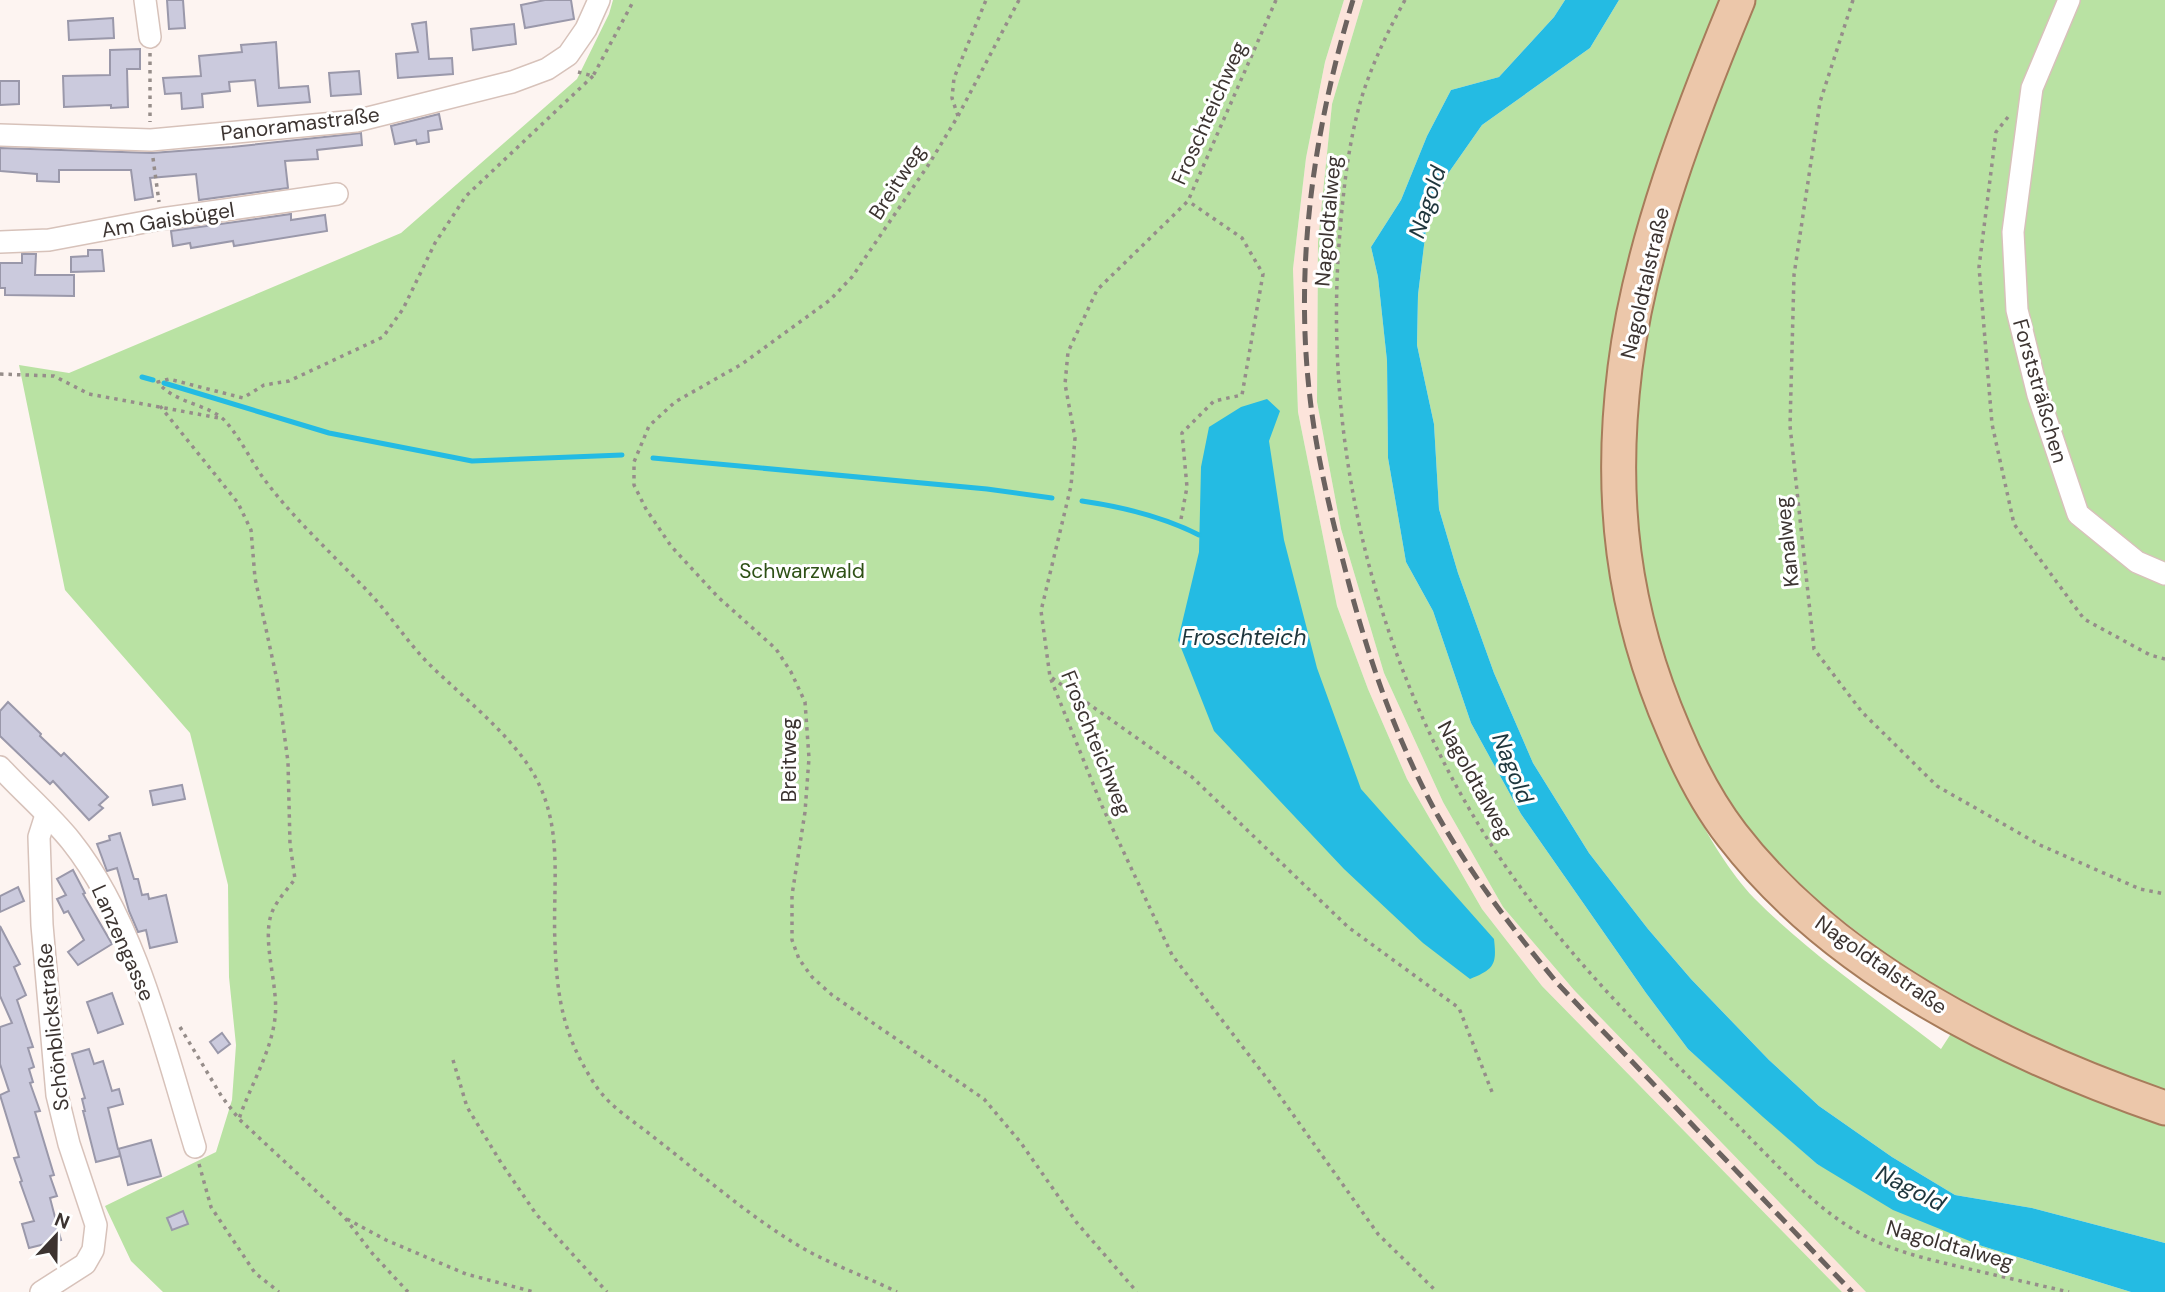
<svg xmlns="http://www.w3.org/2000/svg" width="2165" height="1292" font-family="'DM Sans',sans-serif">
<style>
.built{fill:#fce4db}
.green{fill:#b9e2a3}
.water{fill:#24bbe3}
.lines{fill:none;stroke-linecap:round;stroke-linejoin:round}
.stream{stroke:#24bbe3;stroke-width:5}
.building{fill:#cbcadd;stroke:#9a98aa;stroke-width:2}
.street-casing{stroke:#d7c2ba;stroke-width:24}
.primary-casing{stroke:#a77c5b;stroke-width:37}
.path{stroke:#968d8a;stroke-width:3.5;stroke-dasharray:3.5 5;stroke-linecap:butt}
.street{stroke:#fff;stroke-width:21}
.primary{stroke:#ecc7aa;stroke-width:33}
.rail{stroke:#6b625f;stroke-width:5;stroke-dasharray:14 7;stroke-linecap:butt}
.labels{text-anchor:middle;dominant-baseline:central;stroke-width:6;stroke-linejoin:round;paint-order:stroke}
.street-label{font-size:21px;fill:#3c3431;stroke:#fff}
.park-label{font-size:21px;fill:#2e5116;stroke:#fff}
.water-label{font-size:23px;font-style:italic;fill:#1f363d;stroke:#fff}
</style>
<rect width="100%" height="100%" fill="#fdf4f1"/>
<path class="built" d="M1344 0H1363L1332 104 1318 242 1317 402 1341 529 1384 673 1443 802 1503 907 1574 990 1866 1292H1842L1542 986 1482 909 1407 779 1368 689 1337 606 1298 412 1293 269 1306 158 1325 62Z"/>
<g class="green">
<path d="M613 0H1344L1325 62 1306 158 1293 269 1298 412 1337 606 1368 689 1407 779 1482 909 1542 986 1842 1292H163L131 1261 105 1206 216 1152 232 1100 236 1045 229 977 228 885 190 733 65 590 19 365 69 373 401 233 577 79 609 14Z"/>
<path d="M1363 0H1565L1554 17 1499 77 1451 90 1427 136 1401 200 1371 247 1378 277 1387 361 1388 458 1406 562 1433 611 1471 723 1521 814 1646 993 1688 1049 1817 1164 1982 1246 2131 1292H1866L1574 990 1503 907 1443 802 1384 673 1341 529 1317 402 1318 242 1332 104Z"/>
<path d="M1619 0H1726L1608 484 1692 805C1708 836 1730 873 1754 898 1807 952 1880 1002 1941 1049L1952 1032 2165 1123V1243L2032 1208 1955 1195 1892 1157 1819 1106 1769 1060 1691 979 1648 929 1589 853 1533 763 1494 673 1458 573 1439 509 1434 424 1417 345 1418 295 1427 221 1447 175 1482 125 1590 48Z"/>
<path d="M1753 0H2165V1094L2075 1063 1930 988 1821 904 1753 838 1693 756 1642 590 1635 531 1636 422 1643 314 1701 133Z"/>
</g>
<g class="water">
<path d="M1565 0H1619L1590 48 1482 125 1447 175 1427 221 1418 295 1417 345 1434 424 1439 509 1458 573 1494 673 1533 763 1589 853 1648 929 1691 979 1769 1060 1819 1106 1892 1157 1955 1195 2032 1208 2165 1243V1292H2131L1982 1246 1893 1210 1817 1164 1763 1117 1688 1049 1646 993 1521 814 1471 723 1433 611 1406 562 1388 458 1387 361 1378 277 1371 247 1401 200 1427 136 1451 90 1499 77 1554 17Z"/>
<path d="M1267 399 1280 411 1269 441 1284 540 1317 668 1361 789 1494 939C1497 965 1494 969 1470 979L1423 943 1344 869 1214 731 1178 640 1199 552 1201 467 1209 427 1241 407Z"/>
</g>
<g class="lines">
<g class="stream">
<path d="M142 377 153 380"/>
<path d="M164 383 329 433 472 461 622 455"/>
<path d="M653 458 987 489 1052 498"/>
<path d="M1082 501C1123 507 1162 516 1199 535"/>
</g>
</g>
<g class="building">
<path d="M167 0H183L185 28 169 29Z"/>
<path d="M545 0H571L574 19 525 28 521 5Z"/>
<path d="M113 18 114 38 69 40 68 21Z"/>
<path d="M426 22 429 59 452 58 453 74 398 78 396 54 418 52 412 24Z"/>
<path d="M514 24 516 44 473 50 471 29Z"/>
<path d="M276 42 279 88 308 86 310 102 258 106 255 80 229 82 230 91 202 94 203 107 182 109 181 93 165 94 163 78 201 76 199 56 242 52 241 45Z"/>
<path d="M140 49V69H127L128 107 111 108V105L64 107 63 76 110 75V50Z"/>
<path d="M359 71 361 94 331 96 329 73Z"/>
<path d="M0 81H19V104L0 105Z"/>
<path d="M439 114 442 129 428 131 429 142 417 144 416 140 395 144 391 126Z"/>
<path d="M361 133 362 145 317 150 318 159 285 161 288 188 199 200 196 174 150 178 153 197 135 200 131 170H59V182L37 181V174L0 171V148L152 153 232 147Z"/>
<path d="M291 214V220L325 215 327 231 234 246 233 241 191 248 190 243 173 246 171 231Z"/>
<path d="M88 250H102L104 271 71 272V257L88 256Z"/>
<path d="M22 254H36L35 275H74V296L5 295V288H0V263H22Z"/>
<path d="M8 702 41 734 40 736 61 756 64 753 108 797 99 805 103 808 89 820 53 781 50 784 0 736V711Z"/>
<path d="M182 785 185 799 153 805 150 791Z"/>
<path d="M120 833 134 879H138L142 895 148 894 149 899 166 895 177 942 150 948 146 930 138 932 129 911 117 868 107 871 97 844 110 840 109 836Z"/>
<path d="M73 870 85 893 83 894 112 944 78 965 68 952 84 940 68 911 64 913 57 899 66 895 57 879Z"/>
<path d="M18 887 24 901 0 912V896Z"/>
<path d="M0 926 20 964 14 967 26 995 17 1000 33 1047 28 1048 34 1067 29 1069 33 1082 30 1083 40 1111 35 1112 54 1175 50 1176 57 1196 50 1198 61 1240 29 1248 22 1224 34 1221 20 1182 22 1181 14 1158 19 1157 0 1095 9 1091 0 1064V1027L12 1023 0 996Z"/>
<path d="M112 993 123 1024 98 1033 87 1002Z"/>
<path d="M222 1033 230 1044 218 1053 210 1042Z"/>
<path d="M89 1049 94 1064 103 1061 112 1091 119 1089 123 1104 108 1108 118 1149 151 1140 161 1176 128 1185 119 1150 120 1156 96 1162 83 1111H85L82 1099 85 1098 72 1054Z"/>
<path d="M183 1211 188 1224 172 1230 167 1218Z"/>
</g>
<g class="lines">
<g class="street-casing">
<g id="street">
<path d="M145 0 150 37"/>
<path d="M2069 0 2032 88 2013 232 2017 310 2038 395 2078 514 2137 562 2165 574"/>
<path d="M0 135 151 140 356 121 512 82 547 69 568 55 586 29 599 0"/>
<path d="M0 242 49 240 161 219 337 194"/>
<path d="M0 767C23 792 50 815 71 841 135 921 165 1049 195 1147"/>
<path d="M41 1292 85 1264 93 1250 96 1225 69 1144 57 1095 42 925 39 837 46 815"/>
</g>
</g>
<g class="primary-casing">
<path id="primary" d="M1738 0C1691 114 1640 245 1625 368 1609 497 1622 611 1674 731 1689 767 1708 804 1732 835 1835 969 2009 1054 2165 1108"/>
</g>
<g class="path">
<path d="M1019 0 958 116 929 164 852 277 830 300 742 364 675 402 649 426 634 462V485L646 509 671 546 718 597 776 649 791 672 805 702 809 758 805 812 792 895V940L799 959 812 977 832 995 984 1099 1021 1143 1077 1223 1137 1292"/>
<path d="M1276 0 1188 201 1097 290 1068 352 1065 384 1075 438 1071 486 1041 611 1050 677 1102 806 1172 955 1272 1085 1378 1234 1437 1292"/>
<path d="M1405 0C1389 29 1375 58 1364 90 1348 140 1343 193 1339 244 1324 450 1376 661 1485 835 1544 929 1620 1008 1698 1086 1716 1104 1734 1121 1751 1139 1784 1172 1815 1207 1856 1231 1890 1251 1927 1259 1965 1268 1999 1276 2034 1284 2069 1292"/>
<path d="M1853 0 1820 102 1794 275 1790 426 1814 649 1862 712 1937 786 2040 845 2140 889 2165 894"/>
<path d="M150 53V122"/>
<path d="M578 72 593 76 634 0"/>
<path d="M593 76 466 196 435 243 403 309 383 337 289 381 264 385 243 398 169 379 158 382C174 404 211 404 226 422 241 439 251 461 264 479 296 522 338 559 374 598 392 618 407 641 426 661 458 693 495 721 523 758 567 816 552 878 555 944 557 997 563 1034 592 1080 608 1107 633 1120 656 1139 705 1177 752 1219 806 1250 835 1266 867 1277 897 1292"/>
<path d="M958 116 952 98 954 78 986 0"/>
<path d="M2008 117 1996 132 1979 267 1992 424 2014 524 2084 619 2150 655 2165 659"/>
<path d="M153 158 159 202"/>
<path d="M0 374 54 376 89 394 219 418"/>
<path d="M160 406 238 503 251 530 255 578 277 680 288 762 290 844 295 879C287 890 275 902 271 915 262 944 279 987 275 1018 271 1053 250 1086 239 1119"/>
<path d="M1181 519 1187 487 1182 433 1214 401 1242 395 1263 274 1242 238 1188 201"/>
<path d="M1052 678 1192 777 1348 927 1459 1008 1492 1092"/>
<path d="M180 1027 222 1097 239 1119 345 1218 372 1253 408 1292"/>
<path d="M453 1060 467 1107 500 1161 536 1214 607 1292"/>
<path d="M199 1164 211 1207 255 1273 279 1292"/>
<path d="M347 1219 386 1240 466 1274 534 1292"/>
</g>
<use href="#street" class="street"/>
<use href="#primary" class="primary"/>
<path class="rail" d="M1353 0C1314 128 1294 264 1310 398 1317 460 1333 523 1349 584 1370 663 1398 744 1438 816 1472 876 1514 931 1558 984L1852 1292"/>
</g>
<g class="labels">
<g class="street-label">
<text transform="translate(1209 113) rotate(-66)">Froschteichweg</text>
<text transform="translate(300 124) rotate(-7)">Panoramastraße</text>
<text transform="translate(897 182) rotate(-57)">Breitweg</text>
<text transform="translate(168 220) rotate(-9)">Am Gaisbügel</text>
<text transform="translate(1328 221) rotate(-85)">Nagoldtalweg</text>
<text transform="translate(1645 283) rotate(-77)">Nagoldtalstraße</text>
<text transform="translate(2040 391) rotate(74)">Forststräßchen</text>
<text transform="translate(1787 542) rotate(-96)">Kanalweg</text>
<text transform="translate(1096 743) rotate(68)">Froschteichweg</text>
<text transform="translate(789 760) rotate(-90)">Breitweg</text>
<text transform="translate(1475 780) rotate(61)">Nagoldtalweg</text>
<text transform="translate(123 943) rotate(66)">Lanzengasse</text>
<text transform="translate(1881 965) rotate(35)">Nagoldtalstraße</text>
<text transform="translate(53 1027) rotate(-96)">Schönblickstraße</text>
<text transform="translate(1950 1245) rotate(16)">Nagoldtalweg</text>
</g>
<g class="park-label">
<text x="802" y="571">Schwarzwald</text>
</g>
<g class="water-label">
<text transform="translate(1427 202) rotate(-72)">Nagold</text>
<text x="1244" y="637">Froschteich</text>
<text transform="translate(1513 768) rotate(68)">Nagold</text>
<text transform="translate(1911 1188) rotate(27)">Nagold</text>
</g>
</g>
<g transform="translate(56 1236) rotate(22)" stroke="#ffffff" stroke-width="5" paint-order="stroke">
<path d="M0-5L12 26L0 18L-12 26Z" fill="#3c3431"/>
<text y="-10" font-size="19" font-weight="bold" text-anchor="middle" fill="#3c3431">N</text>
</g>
</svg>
